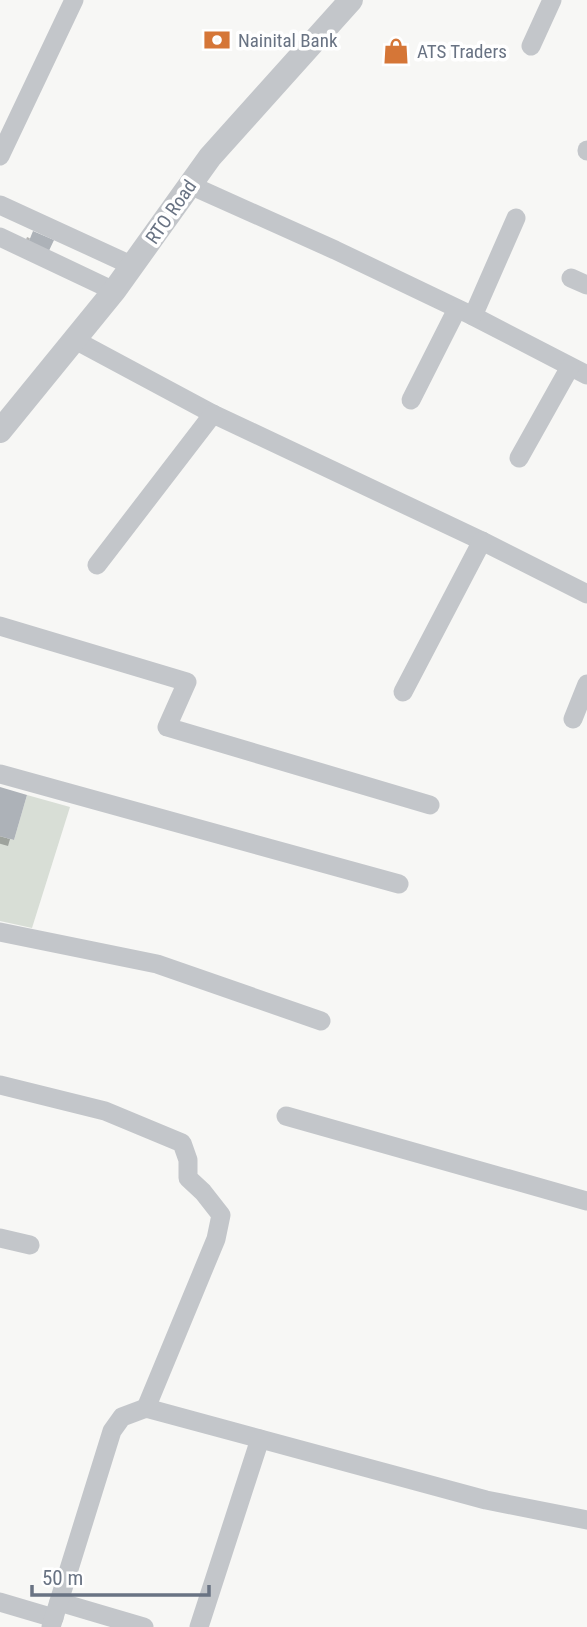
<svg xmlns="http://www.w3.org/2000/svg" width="587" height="1627" font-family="'Roboto Condensed',sans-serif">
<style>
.green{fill:#d8ded6}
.building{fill:#adb2b8;filter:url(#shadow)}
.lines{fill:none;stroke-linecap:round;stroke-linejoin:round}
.minor{stroke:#c3c6ca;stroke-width:19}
.tertiary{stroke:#c3c6ca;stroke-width:24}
.labels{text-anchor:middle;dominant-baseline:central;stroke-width:7;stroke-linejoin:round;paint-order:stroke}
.poi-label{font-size:19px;fill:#697383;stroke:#fff;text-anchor:start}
.street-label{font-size:19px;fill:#697383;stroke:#fff}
</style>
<defs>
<filter id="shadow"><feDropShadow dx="-6" dy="6" stdDeviation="0" flood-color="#0004"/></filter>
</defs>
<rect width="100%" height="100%" fill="#f7f7f5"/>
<path class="green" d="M27 795 70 807 32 928 0 921V836L14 840Z"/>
<g class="building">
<path d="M33 231 54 240 47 255 27 246Z"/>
<path d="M0 787 27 795 14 840 0 836Z"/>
</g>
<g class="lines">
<g class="minor">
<path d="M531 46 552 0"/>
<path d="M587 150V151"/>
<path d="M0 156 74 0"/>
<path d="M190 185 335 250 473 316 587 375"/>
<path d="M0 205 133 266"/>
<path d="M0 237 114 291"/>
<path d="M571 278 587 285"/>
<path d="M473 316 516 218"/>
<path d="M75 340 213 414 482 541 587 594"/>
<path d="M411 400 457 309"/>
<path d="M519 458 570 367"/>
<path d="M97 565 213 414"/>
<path d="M0 626 187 682 167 727 430 805"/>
<path d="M403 692 482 541"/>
<path d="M573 719 587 684"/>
<path d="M0 774 399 884"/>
<path d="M0 932 157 964 321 1021"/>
<path d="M0 1085 105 1111 182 1143 188 1160V1178L203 1192 221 1215 216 1239 146 1408"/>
<path d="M286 1116 587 1201"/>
<path d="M0 1238 30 1245"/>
<path d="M0 1602 54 1618"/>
<path d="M59 1602 144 1627"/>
<path d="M51 1627 112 1431 122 1417 146 1408 486 1500 587 1520"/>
<path d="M199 1627 260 1439"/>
</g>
<path class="tertiary" d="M0 431 114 291 210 157 351 0"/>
</g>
<defs>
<g id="bank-bare" transform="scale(2.1)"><path d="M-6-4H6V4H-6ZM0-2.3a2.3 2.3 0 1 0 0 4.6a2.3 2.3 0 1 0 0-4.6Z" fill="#d57637" stroke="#fff" stroke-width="2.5" paint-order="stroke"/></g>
<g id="shop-bare" transform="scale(2.1)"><path d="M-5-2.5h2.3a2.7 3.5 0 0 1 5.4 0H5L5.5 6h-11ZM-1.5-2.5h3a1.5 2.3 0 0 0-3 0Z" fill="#d57637" stroke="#fff" stroke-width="2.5" paint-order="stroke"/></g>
</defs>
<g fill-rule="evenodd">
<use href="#bank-bare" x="217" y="40"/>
<use href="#shop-bare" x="396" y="51"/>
</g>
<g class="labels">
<g class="poi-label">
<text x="238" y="40">Nainital Bank</text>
<text x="417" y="51">ATS Traders</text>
</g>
<g class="street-label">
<text transform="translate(171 212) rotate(-55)">RTO Road</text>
</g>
</g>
<path d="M32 1585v10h177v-10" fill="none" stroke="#697383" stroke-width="3.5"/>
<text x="42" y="1585" font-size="21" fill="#697383" stroke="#ffffff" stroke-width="5" paint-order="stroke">50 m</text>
</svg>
